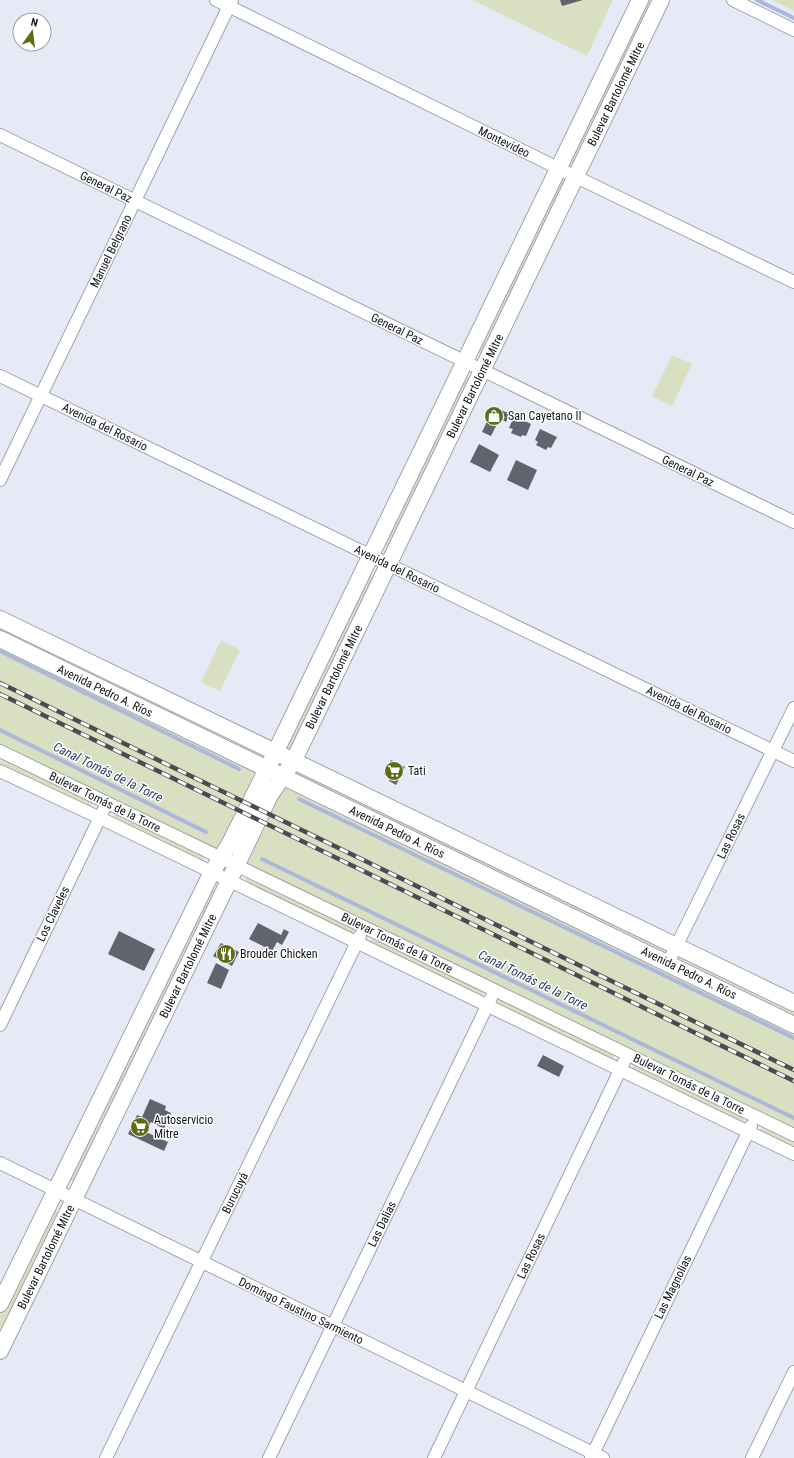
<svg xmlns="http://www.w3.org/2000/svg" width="794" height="1458" font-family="'Roboto Condensed',sans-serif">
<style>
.green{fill:#d9e0c1}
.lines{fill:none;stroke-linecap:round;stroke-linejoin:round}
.stream{stroke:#abb8db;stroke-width:4}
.building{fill:#61646e}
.minor-casing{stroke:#9ea2ad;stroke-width:14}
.major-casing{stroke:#9ea2ad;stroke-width:18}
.minor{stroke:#fff;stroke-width:12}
.major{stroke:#fff;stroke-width:16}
.rail-casing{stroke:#4a4c52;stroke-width:4.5}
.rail{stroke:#fff;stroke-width:3;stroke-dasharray:9;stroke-linecap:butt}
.labels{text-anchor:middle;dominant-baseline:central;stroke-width:3;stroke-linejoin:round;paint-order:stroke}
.street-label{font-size:12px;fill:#131519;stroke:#fff}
.poi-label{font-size:12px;fill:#131519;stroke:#fff;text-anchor:start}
.water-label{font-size:13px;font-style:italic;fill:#2f3c6b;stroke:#fff}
</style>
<rect width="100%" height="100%" fill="#e6eaf6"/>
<g class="green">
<path d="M472 0H613L587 56Z"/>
<path d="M645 0H657L574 163 571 160Z"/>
<path d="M772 0H794V11Z"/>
<path d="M560 178 567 182 482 356 479 353 478 351Z"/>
<path d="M672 355 692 364 672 406 652 396Z"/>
<path d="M466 377 470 379 388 548 385 545 463 379Z"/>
<path d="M369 576 376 579 293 749 289 750 286 748Z"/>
<path d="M0 619 794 1003V1135L0 751Z"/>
<path d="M221 640 240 650 220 691 201 682Z"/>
<path d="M1 759H4L89 799 92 803 90 806 86 807 0 766Z"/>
<path d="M119 813 205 856 203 861H198L113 818 115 814Z"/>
<path d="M247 877 352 926 354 930 353 933 349 934 246 884 245 880Z"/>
<path d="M212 889 216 892 78 1178 74 1181H69L66 1179Z"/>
<path d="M375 937 482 989 484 992 482 996 478 997 371 944 370 941 372 938Z"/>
<path d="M502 999 612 1052 614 1056 613 1059 609 1060 498 1006 497 1003 499 1000Z"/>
<path d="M634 1065H637L742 1116 744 1119 743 1123 633 1072 632 1068Z"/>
<path d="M765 1126 794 1140V1150L761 1133 760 1130 762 1127Z"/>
<path d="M52 1210 59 1212 0 1340V1312Z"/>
</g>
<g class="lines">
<g class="stream">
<path d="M757 0 794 18"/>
<path d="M0 651 239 769"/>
<path d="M0 730 206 832"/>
<path d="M299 799 794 1038"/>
<path d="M262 859 794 1118"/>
</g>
</g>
<g class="building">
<path d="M560 0H583L562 6Z"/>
<path d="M497 408 510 414 506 422 503 420 505 417 499 414 497 419 501 420 498 425 497 424 491 436 482 432 493 409Z"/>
<path d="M514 416 531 424 526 436 522 435 521 437 511 433 513 429 509 428Z"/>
<path d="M540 429 557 437 551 448 548 447 546 450 536 445 538 442 535 440Z"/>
<path d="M479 444 499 455 490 472 470 462Z"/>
<path d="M516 460 537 470 528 490 507 480Z"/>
<path d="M391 760 405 767 396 785 389 781 390 777 384 774Z"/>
<path d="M258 923 281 935 284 929 289 932 282 945 277 942 272 951 249 939Z"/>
<path d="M119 931 155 949 144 971 108 954Z"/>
<path d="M221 943 239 952 232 966 213 956Z"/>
<path d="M216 963 229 970 221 989 207 983Z"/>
<path d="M543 1055 564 1066 559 1077 537 1066Z"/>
<path d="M150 1099 166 1106 165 1110 171 1113 164 1129 151 1122 146 1132 168 1142 164 1151 128 1134 137 1115 142 1117Z"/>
</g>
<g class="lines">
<g class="minor-casing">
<g id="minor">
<path d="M216 0 570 174 794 282"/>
<path d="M733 0 794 30"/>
<path d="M0 135 794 522"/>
<path d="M0 376 794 761"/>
<path d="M0 480 232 0"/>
<path d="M0 751 794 1135"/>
<path d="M0 771 100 818 794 1154"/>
<path d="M668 963 794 708"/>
<path d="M0 1025 103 811"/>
<path d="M0 1163 603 1458"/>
<path d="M106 1458 360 936"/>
<path d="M269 1458 491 998"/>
<path d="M434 1458 624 1062"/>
<path d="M591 1458 751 1126"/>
<path d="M752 1458 794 1372"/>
</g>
</g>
<g class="major-casing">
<g id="major">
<path d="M0 619 794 1003"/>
<path d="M0 639 794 1025"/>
<path d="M0 1304 212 872 229 845 275 753 640 0"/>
<path d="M0 1351 229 881 270 795 293 762 661 0"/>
</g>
</g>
<use href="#minor" class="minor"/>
<use href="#major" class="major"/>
<g class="rail-casing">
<g id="rail">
<path d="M0 683 794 1070"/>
<path d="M0 694 794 1081"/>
</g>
</g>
<use href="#rail" class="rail"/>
</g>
<defs>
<g id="shop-disc" transform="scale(1)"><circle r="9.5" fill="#606c14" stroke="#fff"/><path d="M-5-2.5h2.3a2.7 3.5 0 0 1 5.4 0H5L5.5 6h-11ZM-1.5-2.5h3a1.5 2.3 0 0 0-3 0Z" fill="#fff"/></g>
<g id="supermarket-disc" transform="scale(1)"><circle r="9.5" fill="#606c14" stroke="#fff"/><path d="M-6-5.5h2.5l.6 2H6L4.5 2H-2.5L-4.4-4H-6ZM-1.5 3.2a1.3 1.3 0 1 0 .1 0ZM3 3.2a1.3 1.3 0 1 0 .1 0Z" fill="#fff"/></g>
<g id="restaurant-disc" transform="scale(1)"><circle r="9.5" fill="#606c14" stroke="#fff"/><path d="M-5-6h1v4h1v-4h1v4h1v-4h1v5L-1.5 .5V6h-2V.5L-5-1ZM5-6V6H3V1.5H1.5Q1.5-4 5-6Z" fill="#fff"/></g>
</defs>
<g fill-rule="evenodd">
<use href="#shop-disc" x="494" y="416"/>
<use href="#supermarket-disc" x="394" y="771"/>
<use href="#restaurant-disc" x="226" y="954"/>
<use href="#supermarket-disc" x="140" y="1127"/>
</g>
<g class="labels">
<g class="street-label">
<text transform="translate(616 94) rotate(-64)">Bulevar Bartolomé Mitre</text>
<text transform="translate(504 142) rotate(26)">Montevideo</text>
<text transform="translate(106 187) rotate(26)">General Paz</text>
<text transform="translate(111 251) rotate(-64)">Manuel Belgrano</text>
<text transform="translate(397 329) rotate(26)">General Paz</text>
<text transform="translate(475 386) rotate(-64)">Bulevar Bartolomé Mitre</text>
<text transform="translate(105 427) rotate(26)">Avenida del Rosario</text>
<text transform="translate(688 471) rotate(26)">General Paz</text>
<text transform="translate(397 569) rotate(26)">Avenida del Rosario</text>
<text transform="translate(334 677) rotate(-64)">Bulevar Bartolomé Mitre</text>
<text transform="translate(105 691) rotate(26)">Avenida Pedro A. Ríos</text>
<text transform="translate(689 710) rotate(26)">Avenida del Rosario</text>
<text transform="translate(105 802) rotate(26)">Bulevar Tomás de la Torre</text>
<text transform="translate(397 832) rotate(26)">Avenida Pedro A. Ríos</text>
<text transform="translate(731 836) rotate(-64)">Las Rosas</text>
<text transform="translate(53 914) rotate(-64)">Los Claveles</text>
<text transform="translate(397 943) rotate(26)">Bulevar Tomás de la Torre</text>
<text transform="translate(188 966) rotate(-64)">Bulevar Bartolomé Mitre</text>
<text transform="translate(689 973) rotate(26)">Avenida Pedro A. Ríos</text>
<text transform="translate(689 1084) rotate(26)">Bulevar Tomás de la Torre</text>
<text transform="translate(235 1193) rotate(-64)">Burucuyá</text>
<text transform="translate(382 1224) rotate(-64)">Las Dalias</text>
<text transform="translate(531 1256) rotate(-64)">Las Rosas</text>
<text transform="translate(46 1257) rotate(-64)">Bulevar Bartolomé Mitre</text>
<text transform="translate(673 1287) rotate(-64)">Las Magnolias</text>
<text transform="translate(301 1311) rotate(26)">Domingo Faustino Sarmiento</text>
</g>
<g class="poi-label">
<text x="508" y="416">San Cayetano II</text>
<text x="408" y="771">Tati</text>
<text x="240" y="954">Brouder Chicken</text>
<text x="154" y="1120">Autoservicio<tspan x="154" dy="14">Mitre</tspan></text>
</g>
<g class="water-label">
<text transform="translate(108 772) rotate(26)">Canal Tomás de la Torre</text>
<text transform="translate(533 980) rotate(26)">Canal Tomás de la Torre</text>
</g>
</g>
<g transform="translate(32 32) rotate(14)"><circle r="19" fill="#ffffff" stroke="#a1a1a3"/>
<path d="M0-3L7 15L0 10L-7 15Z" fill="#606c14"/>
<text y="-6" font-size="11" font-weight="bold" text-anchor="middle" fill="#131519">N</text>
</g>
</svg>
